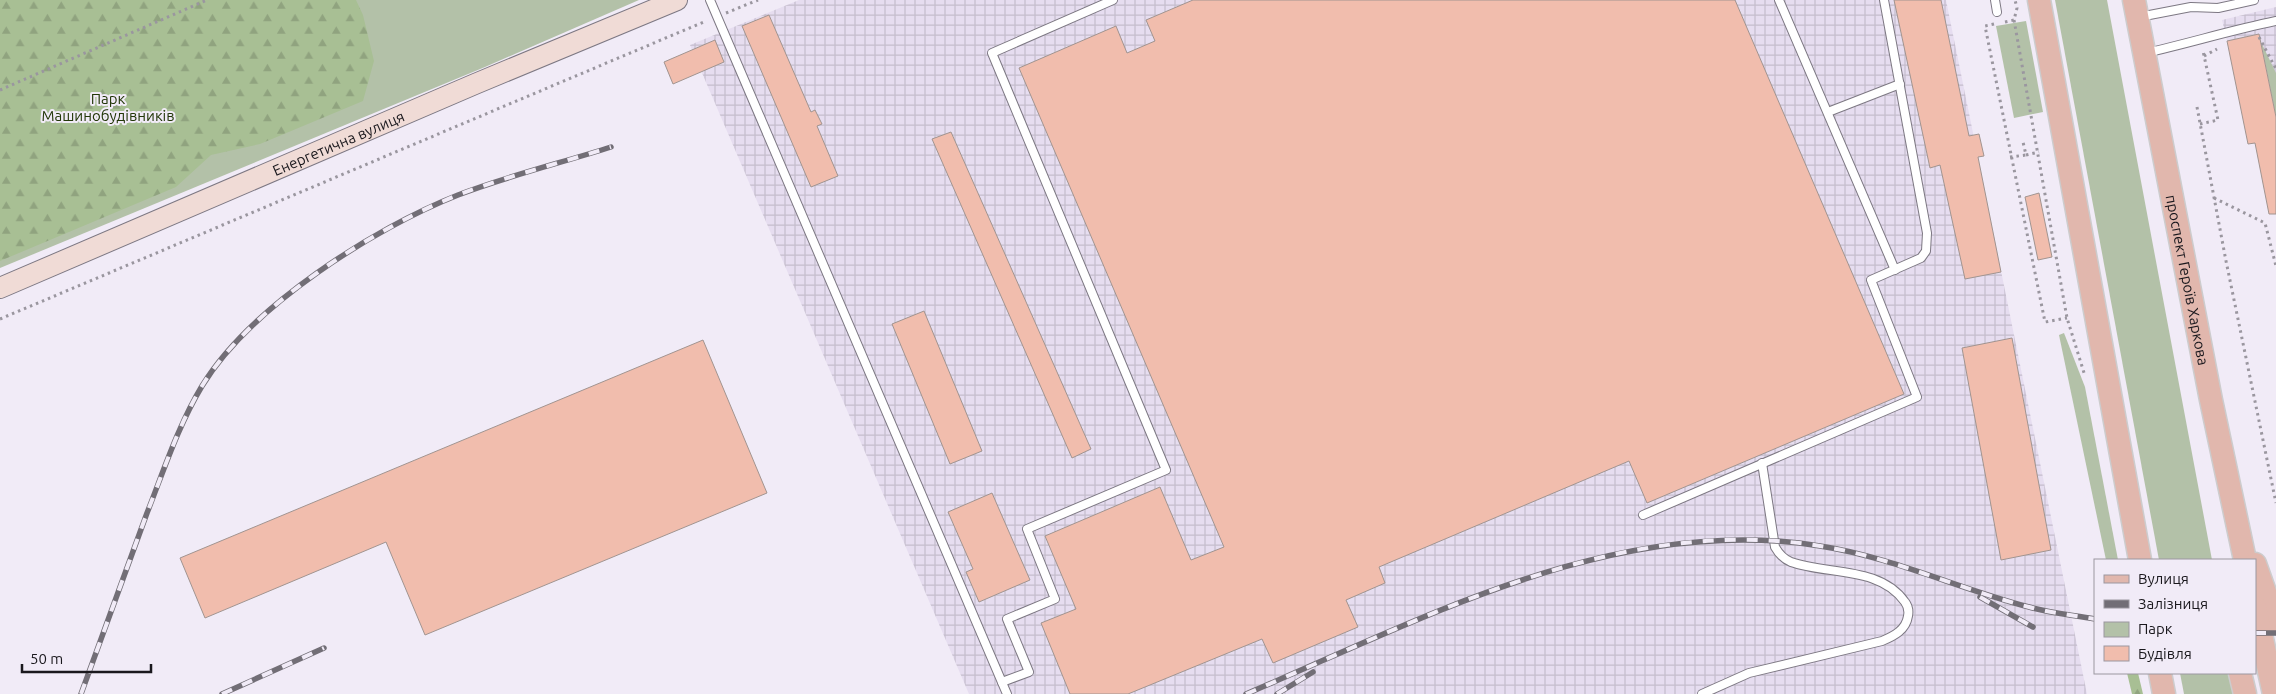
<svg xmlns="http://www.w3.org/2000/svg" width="2276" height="694" font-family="Ubuntu,sans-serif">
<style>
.industrial{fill:url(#industrial-grid)}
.green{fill:#b3c1a8}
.forest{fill:url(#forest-firs)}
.building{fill:#f1bdad;stroke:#a19490}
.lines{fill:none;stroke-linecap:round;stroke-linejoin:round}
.lane-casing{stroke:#7d7883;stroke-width:10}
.secondary-casing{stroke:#7d7883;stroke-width:22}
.primary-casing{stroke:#cdcccd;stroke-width:25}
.path{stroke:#9a969f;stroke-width:3;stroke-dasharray:2.5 4;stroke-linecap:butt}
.lane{stroke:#fff;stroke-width:8}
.secondary{stroke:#f0dbd6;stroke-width:20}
.primary{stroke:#e1b7ad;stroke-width:22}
.rail-casing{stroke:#726e76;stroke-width:5.5}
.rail{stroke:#f1ebf7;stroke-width:4;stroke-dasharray:11;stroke-linecap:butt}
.labels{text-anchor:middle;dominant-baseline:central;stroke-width:4;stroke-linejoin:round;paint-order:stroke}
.park-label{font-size:15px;fill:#223708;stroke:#f1ebf7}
.street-label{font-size:15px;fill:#1a181d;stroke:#f1ebf7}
</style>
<defs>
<pattern id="industrial-grid" width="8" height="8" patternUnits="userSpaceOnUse" patternTransform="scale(1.25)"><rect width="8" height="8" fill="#e6ddf0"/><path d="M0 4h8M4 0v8" fill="none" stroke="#c5bdcd"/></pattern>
<pattern id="forest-firs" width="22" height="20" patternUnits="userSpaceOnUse" patternTransform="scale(1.25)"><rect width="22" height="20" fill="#a8bf94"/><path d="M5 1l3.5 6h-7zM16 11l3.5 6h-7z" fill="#90a37f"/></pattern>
</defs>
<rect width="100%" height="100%" fill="#f1ebf7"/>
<g class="industrial">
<path d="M799 0H1946L2087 694H969L690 45Z"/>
<path d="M2276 7V117L2259 34 2227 41 2222 20Z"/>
</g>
<g class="green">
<path d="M0 0H639L485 67 0 268Z"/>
<path d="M2055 0H2107L2212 560H2159Z"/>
<path d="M2026 21 2043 112 2014 118 1996 26Z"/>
<path d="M2261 42 2276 73V117Z"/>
<path d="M2064 333 2085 387 2118 560H2106L2059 335Z"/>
<path d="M2180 673H2233L2238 694H2184Z"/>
</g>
<g class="forest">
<path d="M0 0H356L363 15 374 61 363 101 260 144 211 155 176 187 0 261Z"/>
<path d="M2127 673H2138L2143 694H2132Z"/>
</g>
<g class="building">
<path d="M1193 0H1735L1904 394 1647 503 1629 461 1379 567 1385 583 1346 600 1358 627 1273 663 1262 639 1128 694H1070L1041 623 1076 609 1045 536 1160 487 1191 560 1224 547 1019 68 1116 26 1127 53 1155 41 1146 20Z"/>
<path d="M1894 0H1941L1969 136 1979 134 1984 156 1978 157 2001 272 1965 279 1940 165 1930 168Z"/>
<path d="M769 15 811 112 815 110 822 124 817 126 838 176 811 187 742 26Z"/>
<path d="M2259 34 2276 117V214H2269L2255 143 2248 144 2227 41Z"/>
<path d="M715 40 724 62 673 84 664 62Z"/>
<path d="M951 132 1091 449 1072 458 932 139Z"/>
<path d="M2039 193 2052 257 2038 260 2025 197Z"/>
<path d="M924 311 982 451 950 464 892 324Z"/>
<path d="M2012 338 2051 550 2001 560 1962 348Z"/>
<path d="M703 340 767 493 425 635 386 542 205 618 180 558Z"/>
<path d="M992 493 1030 580 979 602 966 572 973 569 948 512Z"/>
</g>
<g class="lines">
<g class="lane-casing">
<g id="lane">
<path d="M710 0 1007 694"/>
<path d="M1779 0 1895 270"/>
<path d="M1995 0 1997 12"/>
<path d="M2139 17 2191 7 2218 8 2254 0"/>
<path d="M2146 53C2190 43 2232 30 2276 21"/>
<path d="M1828 112 1900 84"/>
<path d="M1643 515 1917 397 1871 280 1921 258 1926 251 1927 233 1884 0"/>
<path d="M1002 682 1029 672 1007 619 1055 599 1027 529 1166 470 992 53 1113 0"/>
<path d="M1702 694 1749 673 1882 641C1894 636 1906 630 1908 616 1909 611 1908 606 1905 602 1880 566 1827 575 1791 562 1783 559 1779 554 1775 547L1762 463"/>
</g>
</g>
<g class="secondary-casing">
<g id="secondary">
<path id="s1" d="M0 288 475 84 677 0"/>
</g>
</g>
<g class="primary-casing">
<g id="primary">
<path d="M2039 0 2140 560"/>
<path id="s2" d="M2134 0 2211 400 2245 560"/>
<path d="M2255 564 2276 623"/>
<path d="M2255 607 2274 694"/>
<path d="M2160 673 2164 694"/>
<path d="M2240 673 2245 694"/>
</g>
</g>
<g class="path">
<path d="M726 13 758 0"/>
<path d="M2014 20 2067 318 2085 376"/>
<path d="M2005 22 2014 20 2017 8 2015 0"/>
<path d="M1994 24 1985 26 2045 322 2067 318"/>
<path d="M2259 37 2276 69"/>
<path d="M2204 56 2217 49"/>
<path d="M0 90 207 0"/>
<path d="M2197 107 2226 261 2276 503"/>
<path d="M2200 124 2218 120 2203 51"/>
<path d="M2026 155 2039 152"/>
<path d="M2010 157 2026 155 2023 142"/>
<path d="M2214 198 2265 223 2276 266"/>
<path d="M0 319 706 21"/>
</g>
<use href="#lane" class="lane"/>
<use href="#secondary" class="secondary"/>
<use href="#primary" class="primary"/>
<g class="rail-casing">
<g id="rail">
<path d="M1980 597 2033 627"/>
<path d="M2255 633H2276"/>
<path d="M81 694C103 634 125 573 147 513 164 470 178 426 202 386 250 307 374 228 458 195 507 176 561 163 611 147"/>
<path d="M222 694 324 648"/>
<path d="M1246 694C1425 618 1619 513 1820 546 1892 557 1959 589 2029 607 2050 613 2073 615 2095 619"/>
<path d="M1277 694 1313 672"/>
</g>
</g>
<use href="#rail" class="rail"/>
</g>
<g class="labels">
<g class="park-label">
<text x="108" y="98">Парк<tspan x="108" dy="17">Машинобудівників</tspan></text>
</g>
<g class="street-label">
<text stroke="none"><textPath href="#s1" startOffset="368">Енергетична вулиця</textPath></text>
<text stroke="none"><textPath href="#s2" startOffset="285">проспект Героїв Харкова</textPath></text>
</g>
</g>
<rect x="2094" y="559" width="162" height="115" fill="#f1ebf7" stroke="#9b97a0"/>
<rect x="2104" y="575" width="25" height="8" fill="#e1b7ad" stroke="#9b97a0"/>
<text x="2138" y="584" font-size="15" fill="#1a181d">Вулиця</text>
<rect x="2104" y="600" width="25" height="8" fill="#726e76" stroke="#9b97a0"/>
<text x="2138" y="609" font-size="15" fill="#1a181d">Залізниця</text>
<rect x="2104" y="622" width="25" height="15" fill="#b3c1a8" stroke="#9b97a0"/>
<text x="2138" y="634" font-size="15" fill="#1a181d">Парк</text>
<rect x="2104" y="646" width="25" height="15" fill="#f1bdad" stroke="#9b97a0"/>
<text x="2138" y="659" font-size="15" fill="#1a181d">Будівля</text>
<path d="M22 664v8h129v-8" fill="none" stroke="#1a181d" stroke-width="2.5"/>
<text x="30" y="664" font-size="15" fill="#1a181d" stroke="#f1ebf7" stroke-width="4" paint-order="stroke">50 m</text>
</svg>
